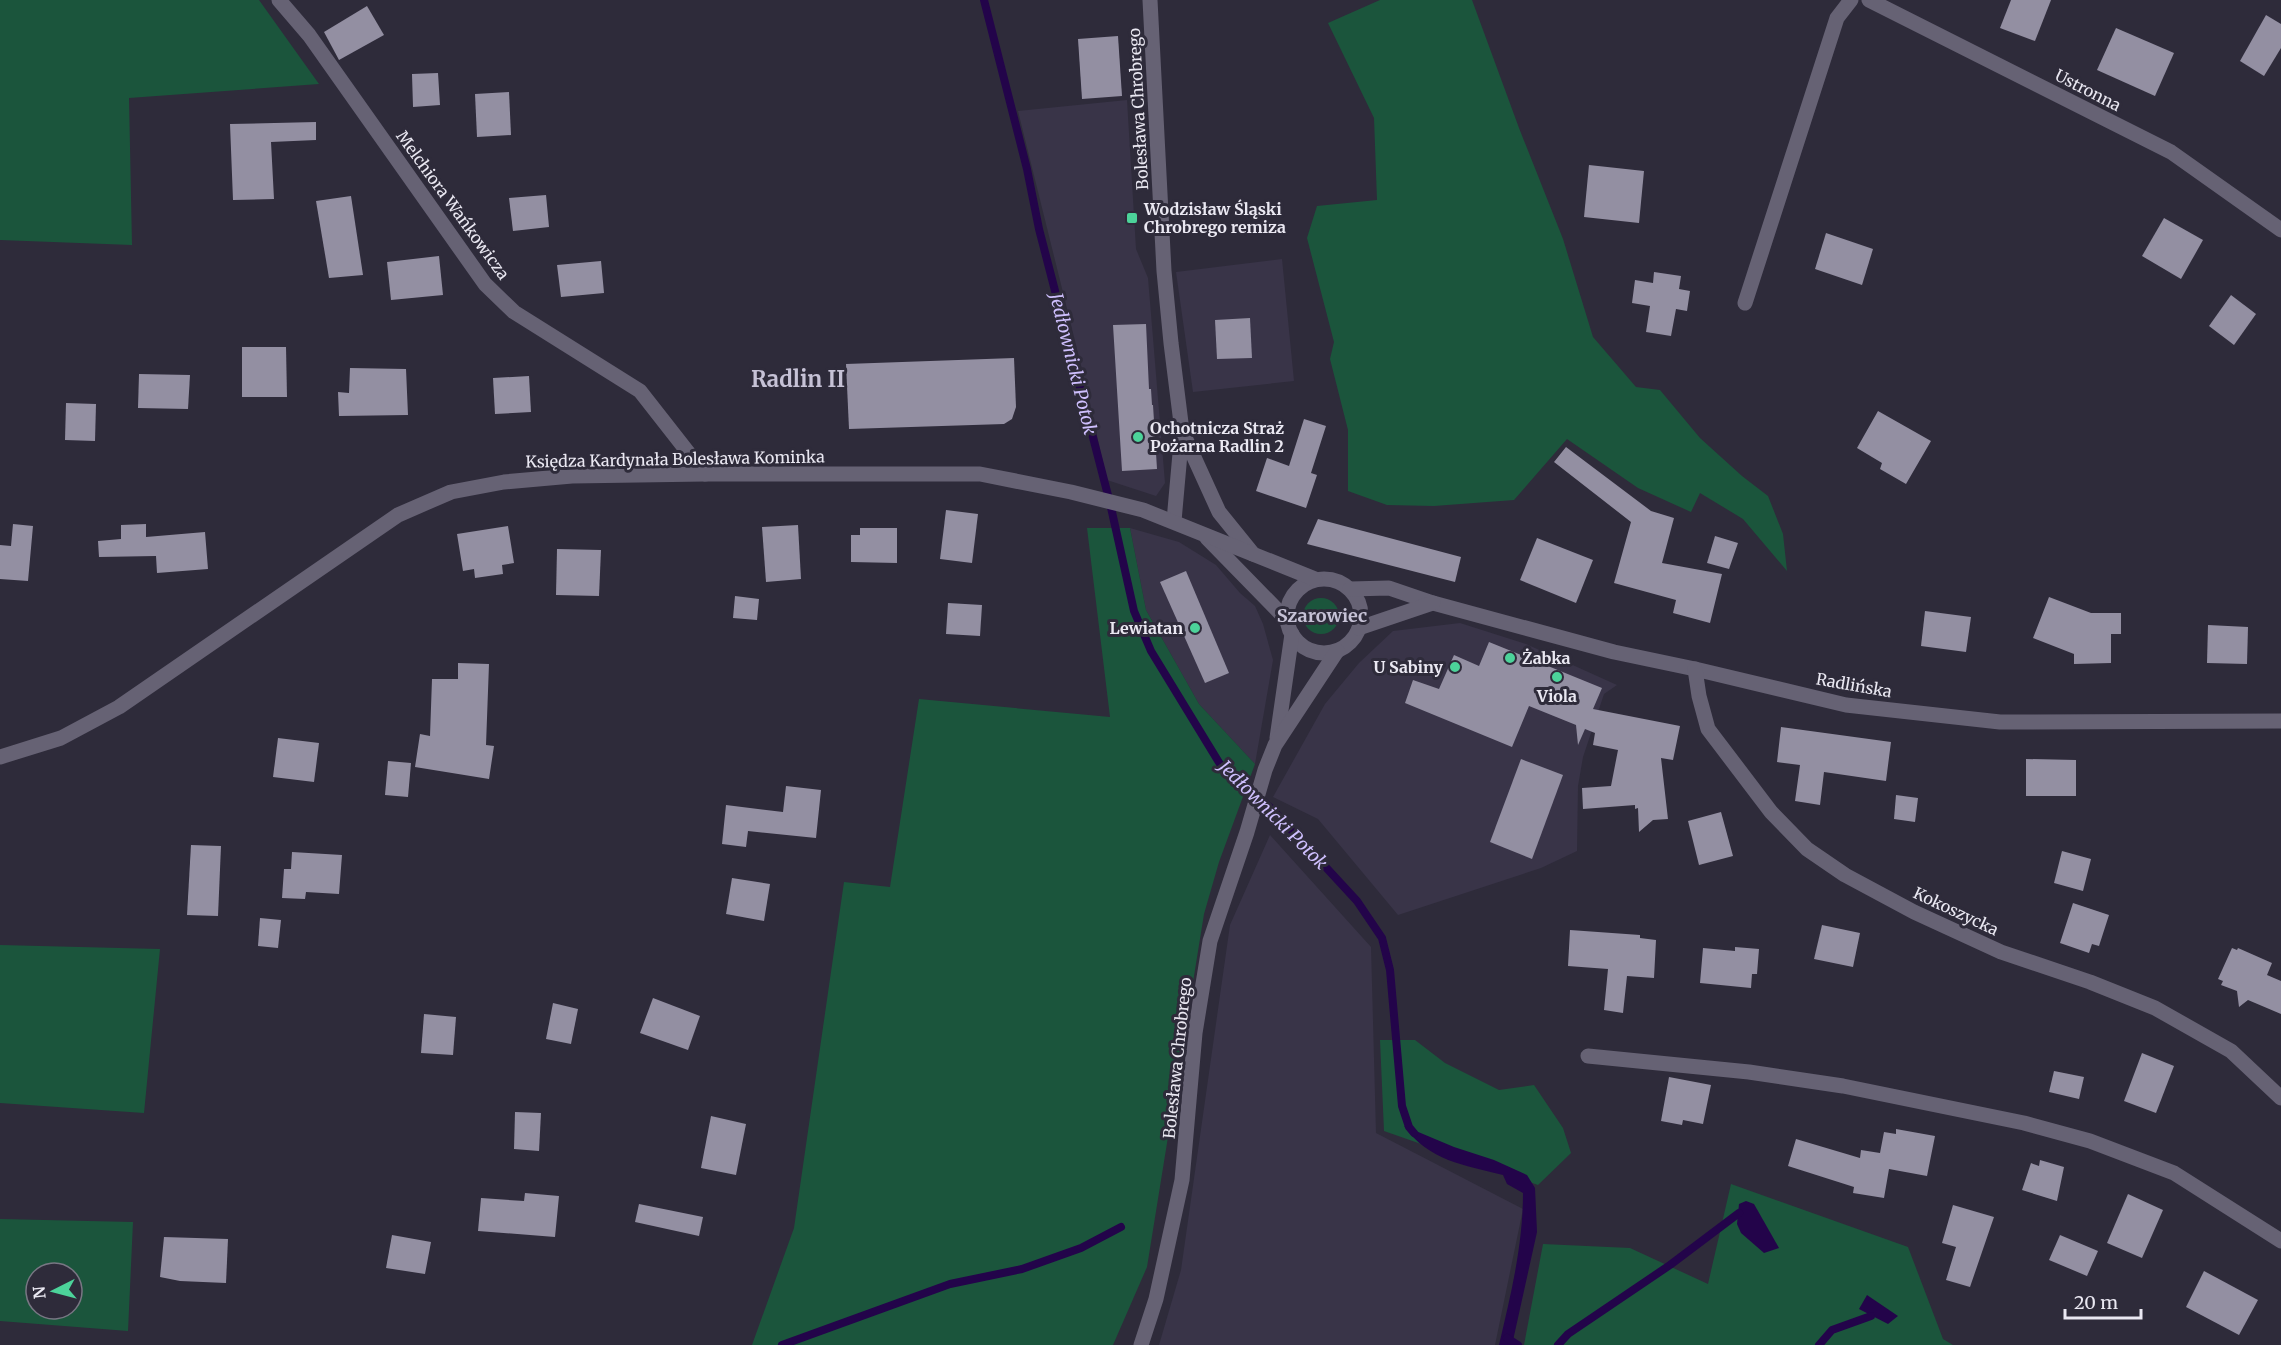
<svg xmlns="http://www.w3.org/2000/svg" width="2281" height="1345" viewBox="0 0 2281 1345" font-family="Merriweather,serif">
<style>
.built{fill:#393448}
.green{fill:#1b553c;fill-rule:evenodd}
.water{fill:#23044a}
.lines{fill:none;stroke-linecap:round;stroke-linejoin:round}
.stream{stroke:#23044a;stroke-width:8}
.building{fill:#938fa2}
.minor{stroke:#666274;stroke-width:15}
.tertiary{stroke:#666274;stroke-width:15}
.poi-dot{fill:#4cd39a;stroke:#2e2b3a;stroke-width:2}
.labels{text-anchor:middle;stroke-width:6;stroke-linejoin:round;paint-order:stroke}
.street-label{font-size:16px;fill:#eae8f2;stroke:#2e2b3a}
.poi-label{font-size:16px;font-weight:bold;fill:#eae8f2;stroke:#2e2b3a;text-anchor:start}
.water-label{font-size:18px;font-style:italic;fill:#cebffd;stroke:#2e2b3a}
.neighbourhood-label{font-size:18px;font-weight:bold;fill:#c6c2d6;stroke:#2e2b3a}
.district-label{font-size:22px;font-weight:bold;fill:#c6c2d6;stroke:#2e2b3a}
</style>
<rect width="100%" height="100%" fill="#2e2b3a"/>
<g class="built">
<polygon points="1127,100 1136,249 1148,278 1165,483 1156,496 1107,480 1082,369 1018,111"/>
<polygon points="1282,259 1294,381 1193,392 1176,272"/>
<polygon points="1130,528 1179,542 1216,565 1240,593 1255,606 1263,624 1273,660 1255,764 1199,704 1146,610"/>
<polygon points="1460,623 1526,644 1617,685 1604,694 1583,757 1578,786 1577,851 1541,868 1398,915 1318,819 1273,797 1325,704 1359,663 1393,631"/>
<polygon points="1270,835 1371,947 1376,1133 1523,1209 1495,1345 1159,1345 1181,1270 1230,925"/>
</g>
<g class="green">
<polygon points="0,0 259,0 319,84 129,98 132,245 0,240"/>
<polygon points="1380,0 1472,0 1519,128 1563,239 1593,337 1636,387 1660,390 1700,438 1742,476 1768,496 1783,534 1787,571 1743,519 1700,493 1691,512 1638,488 1567,439 1514,500 1434,506 1387,505 1348,491 1348,430 1330,359 1334,342 1307,238 1317,206 1377,200 1374,118 1328,23"/>
<polygon points="1087,528 1130,528 1146,610 1199,704 1255,764 1219,862 1204,914 1147,1267 1113,1345 752,1345 794,1228 844,882 890,887 919,699 1110,717"/>
<circle cx="1321" cy="616" r="18"/>
<polygon points="0,945 160,949 144,1113 0,1103"/>
<polygon points="1380,1040 1415,1040 1445,1063 1499,1090 1534,1085 1563,1128 1571,1153 1538,1185 1384,1131"/>
<polygon points="1731,1184 1908,1247 1943,1339 1953,1345 1524,1345 1543,1244 1630,1248 1708,1284"/>
<path d="M0,1219l133,3 -5,109 -128,-10zM36,1273h36v36h-36z"/>
</g>
<g class="water">
<path d="M1404,1126l50,21 40,13 33,15 8,13 2,44 -25,113h-13c12,-51 24,-100 24,-152l-16,-9 -4,-9c-39,-10 -74,-14 -99,-49z"/>
<polygon points="1746,1201 1754,1204 1779,1248 1764,1253 1741,1233 1737,1224 1739,1204"/>
<polygon points="1867,1295 1898,1316 1888,1324 1859,1309"/>
</g>
<g class="lines">
<g class="stream">
<polyline points="984,0 1027,169 1039,229 1110,503 1134,611 1151,651 1220,764 1273,810 1357,901 1382,938 1390,970 1402,1106 1409,1127 1414,1133"/>
<polyline points="1507,1338 1518,1345"/>
<polyline points="782,1345 950,1284 1022,1269 1081,1248 1121,1227"/>
<polyline points="1558,1345 1568,1334 1670,1265 1739,1213"/>
<polyline points="1819,1345 1832,1330 1871,1316"/>
</g>
</g>
<g class="building">
<polygon points="2011,0 2051,0 2035,41 2000,28"/>
<polygon points="367,6 384,35 339,60 324,32"/>
<polygon points="2266,15 2281,24 2281,48 2264,76 2240,61"/>
<polygon points="2116,28 2174,53 2155,96 2097,70"/>
<polygon points="1118,36 1122,96 1082,99 1078,39"/>
<polygon points="438,73 440,105 413,107 412,74"/>
<polygon points="509,92 511,135 477,137 475,94"/>
<polygon points="316,122 316,140 271,142 274,199 233,200 230,124"/>
<polygon points="1589,165 1644,171 1639,223 1584,217"/>
<polygon points="546,195 549,227 513,231 509,198"/>
<polygon points="351,196 363,275 329,278 316,201"/>
<polygon points="2164,218 2203,240 2181,279 2142,256"/>
<polygon points="1826,233 1873,249 1862,285 1815,269"/>
<polygon points="439,256 443,295 391,300 387,262"/>
<polygon points="601,261 604,293 561,297 557,265"/>
<polygon points="1654,272 1681,276 1679,289 1690,291 1687,311 1676,309 1671,336 1646,332 1650,306 1632,303 1635,280 1653,283"/>
<polygon points="2231,295 2256,314 2234,345 2209,326"/>
<polygon points="1250,318 1252,358 1217,359 1215,320"/>
<polygon points="1146,324 1149,389 1151,389 1152,405 1153,405 1157,469 1122,471 1113,325"/>
<polygon points="242,347 286,347 287,397 242,397"/>
<polygon points="1014,358 1016,407 1012,419 1004,424 849,429 846,364"/>
<polygon points="350,368 406,369 408,415 339,416 338,392 349,393"/>
<polygon points="139,374 190,375 188,409 138,408"/>
<polygon points="529,376 531,412 495,414 493,378"/>
<polygon points="66,403 96,404 95,441 65,440"/>
<polygon points="1878,411 1931,441 1906,484 1880,469 1882,463 1857,448"/>
<polygon points="1304,419 1326,426 1311,473 1317,475 1306,508 1256,491 1267,458 1289,466"/>
<polygon points="1566,447 1651,511 1674,518 1662,563 1722,574 1710,623 1673,613 1676,600 1614,583 1631,522 1554,462"/>
<polygon points="946,510 978,514 972,563 940,559"/>
<polygon points="1318,519 1461,557 1455,582 1307,544"/>
<polygon points="13,524 33,526 28,581 0,579 0,545 11,546"/>
<polygon points="146,524 146,537 205,532 208,569 157,573 156,556 99,557 98,541 121,539 121,525"/>
<polygon points="798,525 801,579 766,582 762,527"/>
<polygon points="508,526 514,563 502,565 503,574 475,578 474,569 463,571 457,534"/>
<polygon points="860,528 897,528 897,563 851,562 851,535 860,535"/>
<polygon points="1715,536 1738,543 1729,569 1707,563"/>
<polygon points="1537,538 1593,560 1576,603 1520,580"/>
<polygon points="557,549 601,550 599,596 556,595"/>
<polygon points="1186,571 1229,673 1205,683 1160,582"/>
<polygon points="735,596 759,599 757,620 733,618"/>
<polygon points="2049,597 2091,613 2121,613 2121,634 2111,634 2111,663 2074,664 2074,654 2033,638"/>
<polygon points="948,603 982,605 980,636 946,634"/>
<polygon points="1925,611 1971,617 1966,652 1921,646"/>
<polygon points="2208,625 2248,627 2247,664 2207,663"/>
<polygon points="1489,642 1602,688 1593,709 1680,726 1673,760 1661,758 1668,819 1653,820 1639,832 1638,808 1635,809 1635,805 1583,809 1582,788 1611,786 1618,750 1593,745 1595,733 1585,729 1578,745 1576,725 1529,706 1512,747 1405,703 1413,680 1439,689 1454,655 1479,666"/>
<polygon points="458,663 489,664 486,745 494,746 489,779 415,767 420,734 430,736 432,679 458,679"/>
<polygon points="1781,727 1891,742 1886,781 1824,772 1820,805 1795,801 1800,765 1777,762"/>
<polygon points="278,738 319,743 314,782 273,777"/>
<polygon points="1521,759 1563,775 1532,859 1490,842"/>
<polygon points="2026,759 2076,760 2076,796 2026,796"/>
<polygon points="388,761 411,763 408,797 385,795"/>
<polygon points="786,786 821,790 816,838 748,831 746,847 722,844 726,805 783,812"/>
<polygon points="1896,795 1918,798 1915,822 1894,819"/>
<polygon points="1721,812 1733,856 1699,865 1688,821"/>
<polygon points="191,845 221,846 218,916 187,915"/>
<polygon points="2062,851 2091,859 2083,891 2054,883"/>
<polygon points="292,852 342,855 339,894 306,892 305,899 282,898 284,869 291,869"/>
<polygon points="732,878 770,884 764,921 726,914"/>
<polygon points="2073,903 2109,915 2099,946 2092,944 2089,953 2060,943"/>
<polygon points="260,918 281,920 278,948 258,946"/>
<polygon points="1822,925 1860,933 1853,967 1814,959"/>
<polygon points="1570,930 1640,935 1640,938 1656,940 1654,978 1627,976 1623,1013 1604,1010 1608,969 1568,966"/>
<polygon points="1735,947 1759,949 1757,974 1752,974 1751,988 1700,983 1703,948 1735,951"/>
<polygon points="2232,948 2237,950 2238,948 2272,963 2267,975 2281,981 2281,1014 2248,1000 2239,1007 2237,991 2221,985 2223,981 2218,979"/>
<polygon points="653,998 700,1016 688,1050 640,1033"/>
<polygon points="553,1003 578,1009 571,1044 546,1039"/>
<polygon points="424,1014 456,1017 453,1055 421,1053"/>
<polygon points="2142,1053 2174,1066 2156,1113 2124,1101"/>
<polygon points="2054,1071 2084,1077 2079,1099 2049,1092"/>
<polygon points="1669,1077 1711,1085 1703,1124 1683,1120 1682,1125 1661,1121"/>
<polygon points="515,1112 541,1113 539,1151 514,1149"/>
<polygon points="711,1116 746,1124 736,1175 701,1168"/>
<polygon points="1896,1129 1935,1136 1927,1176 1889,1169 1884,1198 1853,1193 1854,1187 1788,1166 1796,1139 1860,1158 1861,1150 1880,1153 1884,1132 1896,1134"/>
<polygon points="2040,1160 2064,1167 2057,1201 2022,1190 2031,1163 2039,1166"/>
<polygon points="525,1193 559,1196 555,1237 478,1231 481,1198 524,1201"/>
<polygon points="2128,1194 2163,1210 2142,1258 2107,1243"/>
<polygon points="639,1204 703,1217 699,1236 635,1222"/>
<polygon points="1953,1205 1994,1217 1970,1287 1946,1280 1956,1247 1942,1243"/>
<polygon points="392,1235 431,1242 425,1274 386,1268"/>
<polygon points="2060,1235 2098,1251 2087,1276 2049,1260"/>
<polygon points="164,1237 228,1239 226,1283 180,1281 160,1277"/>
<polygon points="2204,1271 2258,1300 2239,1335 2186,1307"/>
</g>
<g class="lines">
<g class="minor">
<polyline points="279,0 309,35 485,284 514,312 640,391 705,474"/>
<polyline points="1869,0 2171,152 2281,230"/>
<polyline points="1745,303 1837,18 1851,0"/>
<polyline points="1588,1056 1749,1072 1843,1086 2024,1123 2090,1141 2174,1173 2281,1241"/>
</g>
<g class="tertiary">
<polyline points="1150,0 1164,271 1171,343 1182,431 1174,521"/>
<polyline points="1183,433 1219,512 1253,554"/>
<polyline points="1207,538 1287,620"/>
<circle cx="1324" cy="616" r="37"/>
<polyline points="1350,589 1389,588 1433,603 1614,652 1695,669 1846,705 2000,722 2281,721"/>
<polyline points="1359,628 1433,603"/>
<polyline points="1695,669 1699,696 1708,729 1771,812 1807,849 1845,875 1914,912 2001,952 2090,982 2155,1008 2231,1051 2281,1098"/>
<polyline points="1277,738 1292,634"/>
<polyline points="0,757 61,738 119,707 398,515 451,492 504,482 572,476 705,474 980,474 1071,492 1143,510 1315,579"/>
<polyline points="1141,1345 1156,1299 1182,1180 1195,1033 1210,941 1247,832 1265,770 1275,745 1337,651"/>
</g>
</g>
<g class="poi-dot">
<rect x="1126" y="212" width="12" height="12" rx="3"/>
<circle cx="1138" cy="437" r="6"/>
<circle cx="1195" cy="628" r="6"/>
<circle cx="1510" cy="658" r="6"/>
<circle cx="1455" cy="667" r="6"/>
<circle cx="1557" cy="677" r="6"/>
</g>
<g class="labels">
<g class="street-label">
<text transform="translate(2088 90) rotate(27)" y="6">Ustronna</text>
<text transform="translate(1138 109) rotate(-93)" y="6">Bolesława Chrobrego</text>
<text transform="translate(453 205) rotate(54)" y="6">Melchiora Wańkowicza</text>
<text transform="translate(675 459) rotate(-1)" y="6">Księdza Kardynała Bolesława Kominka</text>
<text transform="translate(1854 685) rotate(10)" y="6">Radlińska</text>
<text transform="translate(1956 911) rotate(25)" y="6">Kokoszycka</text>
<text transform="translate(1177 1058) rotate(-84)" y="6">Bolesława Chrobrego</text>
</g>
<g class="poi-label">
<text x="1144" y="215">Wodzisław Śląski<tspan x="1144" dy="18">Chrobrego remiza</tspan></text>
<text x="1150" y="434">Ochotnicza Straż<tspan x="1150" dy="18">Pożarna Radlin 2</tspan></text>
<text x="1183" y="634" text-anchor="end">Lewiatan</text>
<text x="1522" y="664">Żabka</text>
<text x="1443" y="673" text-anchor="end">U Sabiny</text>
<text x="1557" y="702" text-anchor="middle">Viola</text>
</g>
<g class="water-label">
<text transform="translate(1073 364) rotate(76)" y="6">Jedłownicki Potok</text>
<text transform="translate(1273 815) rotate(45)" y="6">Jedłownicki Potok</text>
</g>
<g class="neighbourhood-label">
<text x="1322" y="622">Szarowiec</text>
</g>
<g class="district-label">
<text x="798" y="387">Radlin II</text>
</g>
</g>
<g transform="translate(54 1291) rotate(264)"><circle r="28" fill="#2e2b3a" stroke="#797784" stroke-width="1.5"/>
<path d="M0-4.5L10 22L0 15L-10 22Z" fill="#4cd39a"/>
<text y="-9" font-size="16" font-weight="bold" text-anchor="middle" fill="#eae8f2">N</text>
</g>
<path d="M2065 1309v9h76v-9" fill="none" stroke="#eae8f2" stroke-width="3"/>
<text x="2074" y="1309" font-size="18" fill="#eae8f2" stroke="#2e2b3a" stroke-width="4.5" paint-order="stroke">20 m</text>
</svg>
